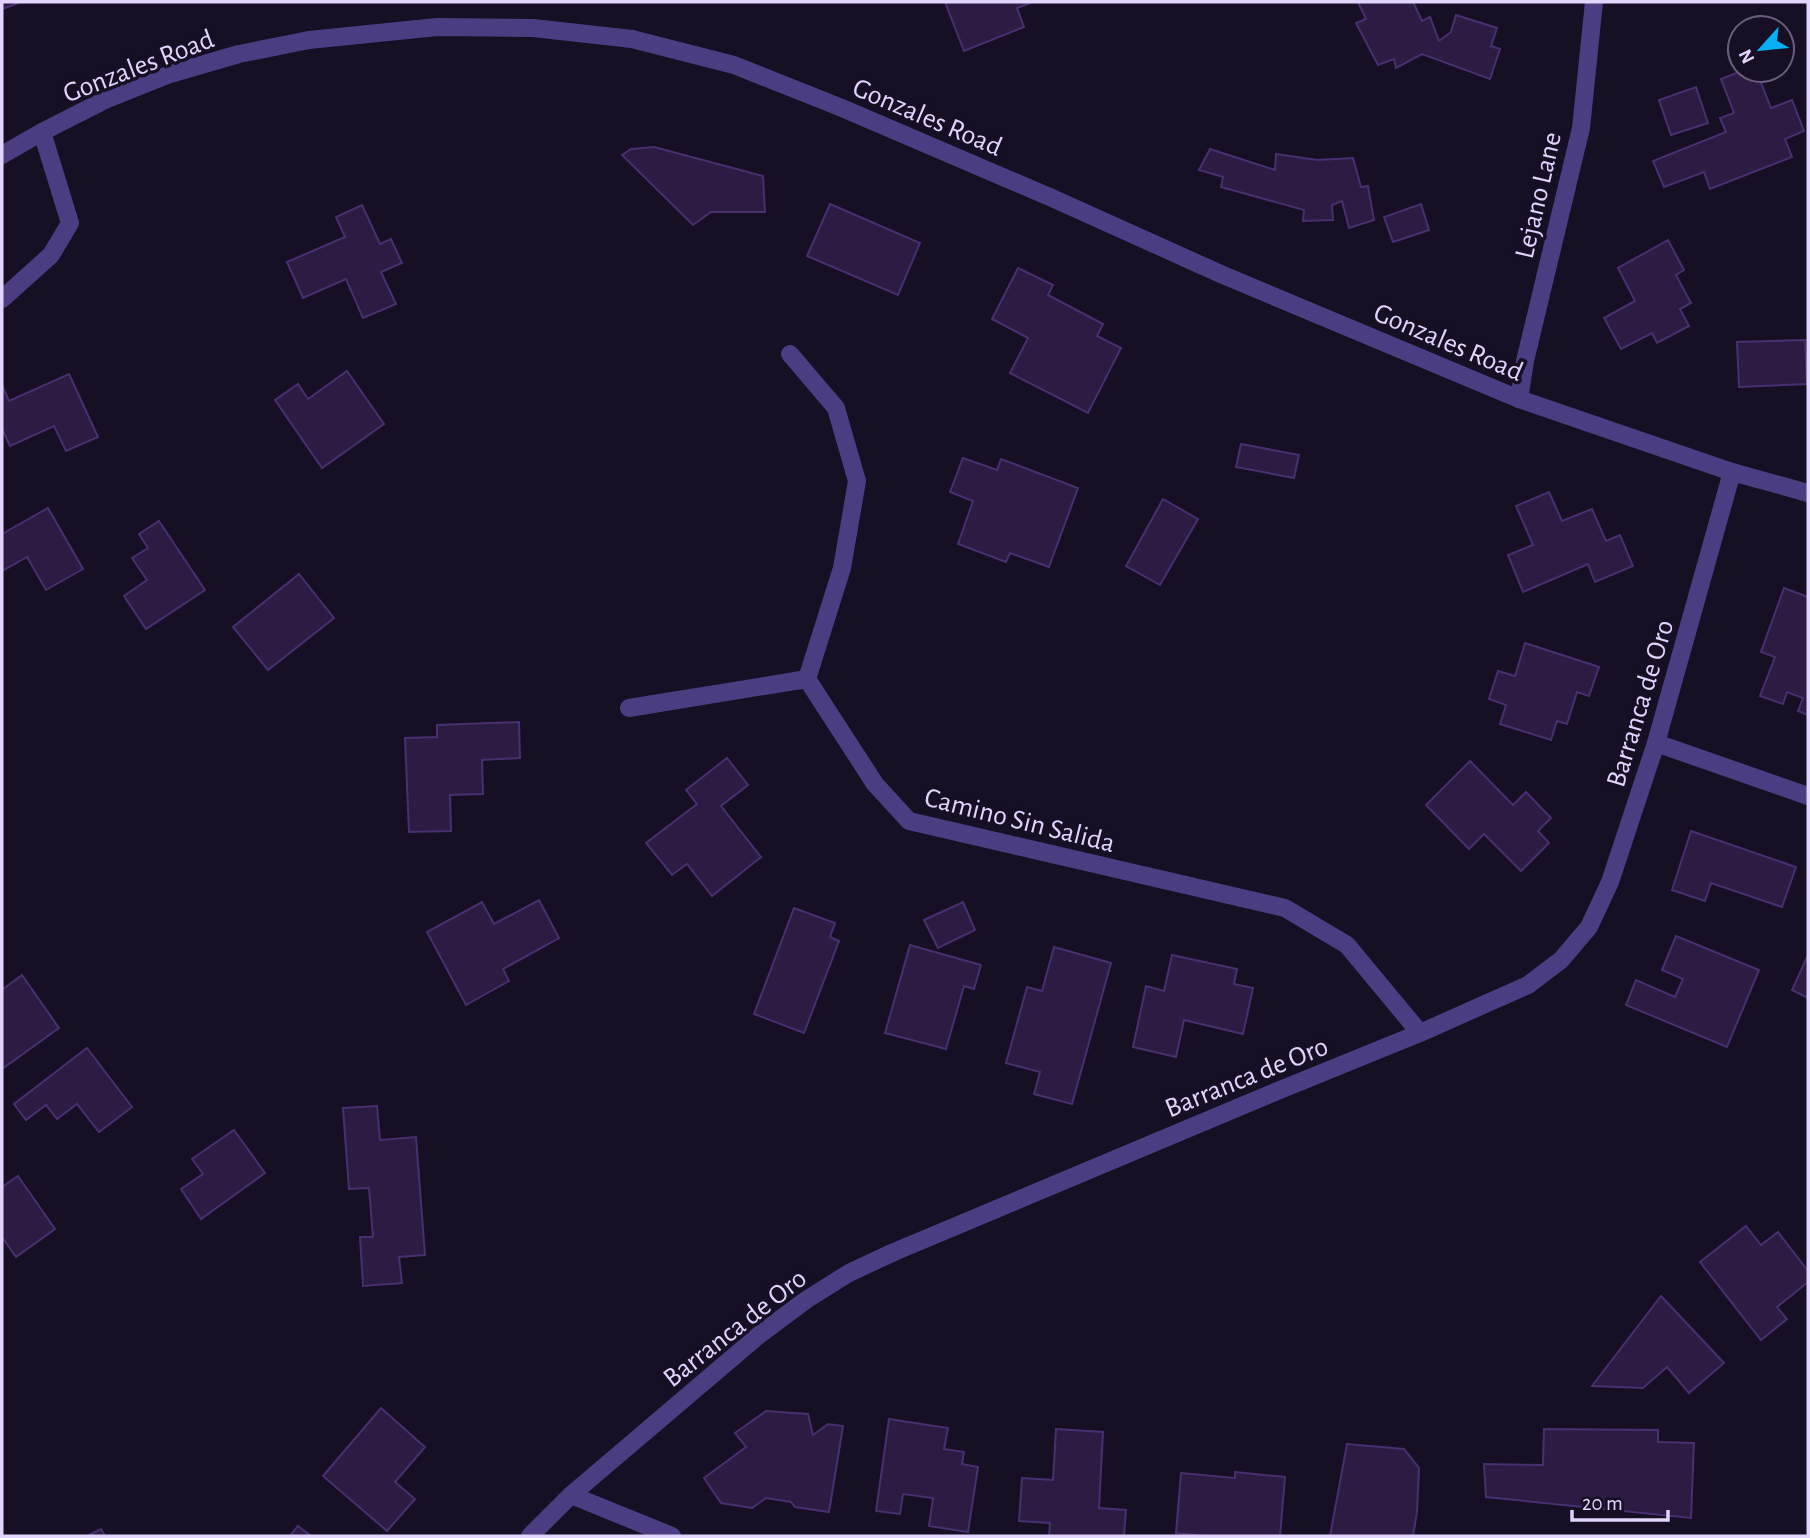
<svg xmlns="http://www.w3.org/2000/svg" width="1810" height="1538" viewBox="0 0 1810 1538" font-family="'Alegreya Sans',sans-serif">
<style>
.building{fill:#2c1c44;stroke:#482f6f;stroke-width:2}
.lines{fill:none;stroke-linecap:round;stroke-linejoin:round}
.minor{stroke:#4c3c81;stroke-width:18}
.labels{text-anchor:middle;stroke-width:7;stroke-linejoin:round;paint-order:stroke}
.street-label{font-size:28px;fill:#e1d4fd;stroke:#170f24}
</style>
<rect width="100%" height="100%" fill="#170f24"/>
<g class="building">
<polygon points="2,2 21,2 2,9"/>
<polygon points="945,2 1033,2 1017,8 1024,27 964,51"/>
<polygon points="1358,2 1413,2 1422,21 1430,17 1439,41 1451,32 1456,15 1497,28 1491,46 1500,49 1490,79 1422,54 1396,68 1394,59 1378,65 1356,23 1366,19"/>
<polygon points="1744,70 1756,70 1771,108 1792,100 1804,131 1785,139 1792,157 1710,189 1704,172 1664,187 1653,161 1726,132 1720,118 1734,113 1721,79"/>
<polygon points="1696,87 1708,123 1671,135 1659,100"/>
<polygon points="654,147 763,176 765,212 711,212 693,225 622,155 631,149"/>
<polygon points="1210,149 1275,170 1276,154 1317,160 1353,158 1361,187 1368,186 1374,220 1349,228 1342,201 1332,205 1333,220 1303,221 1304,210 1221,187 1223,177 1199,170"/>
<polygon points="830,204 920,243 898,295 807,256"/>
<polygon points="1421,204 1429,230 1393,242 1384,217"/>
<polygon points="362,205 380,244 391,239 402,263 381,272 396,304 363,318 346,279 303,298 287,262 345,237 336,217"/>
<polygon points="1668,240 1684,270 1676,275 1691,303 1680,309 1689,326 1657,343 1652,333 1621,349 1604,318 1635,301 1618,268"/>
<polygon points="1018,268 1053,285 1048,295 1103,324 1097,336 1121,348 1088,413 1010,373 1028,338 992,319"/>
<polygon points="1805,340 1807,384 1739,387 1737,342"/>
<polygon points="347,371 384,424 322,468 275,400 298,384 308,399"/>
<polygon points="69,374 98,437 66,451 54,426 10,446 2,429 2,385 9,401"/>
<polygon points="1241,444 1299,455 1294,478 1236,467"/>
<polygon points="963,458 997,470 1001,459 1078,488 1049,567 1010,553 1006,562 958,544 973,501 950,492"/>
<polygon points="1549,492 1562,521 1592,509 1606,541 1620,535 1633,566 1595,582 1588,564 1523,592 1508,555 1533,545 1516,506"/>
<polygon points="1163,499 1198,519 1160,585 1126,566"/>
<polygon points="48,508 83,569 46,590 27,557 2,571 2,534"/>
<polygon points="159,521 205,590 146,629 124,596 147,580 132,558 148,548 139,534"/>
<polygon points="299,574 334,618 268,670 233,627"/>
<polygon points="1784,588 1808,597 1808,715 1798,711 1803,698 1787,692 1783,704 1760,696 1775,657 1761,652"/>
<polygon points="1525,643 1599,667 1589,696 1577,692 1567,724 1557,721 1551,740 1500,724 1506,705 1489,699 1498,671 1515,676"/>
<polygon points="519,722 520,758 482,760 483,794 450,795 451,831 409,832 405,738 437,737 437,725"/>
<polygon points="727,758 748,785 721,806 761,857 712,896 687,864 672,875 646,843 697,804 686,790"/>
<polygon points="1470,761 1513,805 1526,792 1551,818 1538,831 1549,843 1521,871 1484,834 1469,849 1426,805"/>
<polygon points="1691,831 1796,867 1782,907 1711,883 1705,901 1672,890"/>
<polygon points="539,900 559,938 503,969 509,981 466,1005 427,932 482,902 494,924"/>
<polygon points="963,902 975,930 938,948 924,920"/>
<polygon points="794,908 835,923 830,937 839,941 804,1033 754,1014"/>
<polygon points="1676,936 1759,970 1727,1047 1626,1005 1636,980 1675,997 1683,979 1662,970"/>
<polygon points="910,945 981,965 974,989 964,986 946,1049 885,1033"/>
<polygon points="1054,947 1111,963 1072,1104 1034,1094 1040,1072 1006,1063 1027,987 1042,991"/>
<polygon points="1172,955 1237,969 1234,984 1253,988 1243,1034 1184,1020 1176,1057 1133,1047 1146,986 1164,991"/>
<polygon points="1808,955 1808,998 1792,990"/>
<polygon points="22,975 59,1028 2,1069 2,990"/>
<polygon points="87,1048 132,1107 99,1132 77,1104 57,1119 46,1105 26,1120 14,1104"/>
<polygon points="377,1106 380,1140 416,1137 425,1255 399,1257 402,1283 363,1286 360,1237 373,1237 369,1188 349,1189 343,1108"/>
<polygon points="234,1130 265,1173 201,1219 181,1189 203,1174 192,1159"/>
<polygon points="18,1176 55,1229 16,1257 2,1237 2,1187"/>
<polygon points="1746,1226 1761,1245 1778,1232 1808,1271 1808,1282 1777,1307 1787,1319 1761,1340 1700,1262"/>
<polygon points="1661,1296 1724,1363 1689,1393 1667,1367 1643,1388 1592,1386"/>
<polygon points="381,1408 425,1447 395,1482 415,1499 387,1531 323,1476"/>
<polygon points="766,1411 808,1414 813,1435 828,1424 843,1426 829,1512 795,1507 791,1502 766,1498 752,1508 721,1503 704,1478 746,1447 735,1433"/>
<polygon points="889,1419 948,1428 944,1449 964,1452 962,1464 978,1467 968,1532 929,1526 933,1498 903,1494 900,1514 876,1511"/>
<polygon points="1056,1429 1103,1432 1099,1508 1126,1510 1124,1536 1049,1536 1050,1523 1019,1521 1022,1478 1053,1480"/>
<polygon points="1544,1429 1658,1430 1658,1442 1694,1443 1691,1518 1486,1497 1484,1464 1543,1465"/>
<polygon points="1347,1444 1404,1449 1419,1468 1417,1512 1413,1536 1330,1536"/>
<polygon points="1235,1472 1285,1477 1280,1536 1208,1536 1176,1533 1181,1473 1235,1478"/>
<polygon points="298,1526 311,1536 290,1536"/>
<polygon points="101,1529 105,1536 87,1536"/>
</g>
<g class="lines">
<g class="minor">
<polyline points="2,155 42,132 105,100 170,74 239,54 309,40 437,27 533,28 632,39 734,65 842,108 1052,198 1223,275 1519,399 1732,472 1808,493"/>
<polyline points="2,299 51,255 70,223 42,132"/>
<polyline points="790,354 836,408 857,481 842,568 807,679 875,784 909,821 1285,908 1347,945 1420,1033"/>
<polyline points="1519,399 1525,361 1581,128 1594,2"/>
<polyline points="629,708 807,679"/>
<polyline points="1656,743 1808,796"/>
<polyline points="571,1495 672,1536"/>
<polyline points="530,1536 571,1495 759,1335 806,1300 849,1273 894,1252 1275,1092 1420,1033 1528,985 1561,960 1589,927 1610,882 1656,743 1732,472"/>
</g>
</g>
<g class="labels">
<g class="street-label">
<text transform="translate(138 65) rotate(-21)" y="10">Gonzales Road</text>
<text transform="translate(928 116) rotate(23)" y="10">Gonzales Road</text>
<text transform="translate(1537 195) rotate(-77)" y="10">Lejano Lane</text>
<text transform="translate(1449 341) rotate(23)" y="10">Gonzales Road</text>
<text transform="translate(1639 703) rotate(-73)" y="10">Barranca de Oro</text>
<text transform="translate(1020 819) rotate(14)" y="10">Camino Sin Salida</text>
<text transform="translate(1246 1076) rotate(-22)" y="10">Barranca de Oro</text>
<text transform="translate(734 1327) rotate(-38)" y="10">Barranca de Oro</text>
</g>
</g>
<rect width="1810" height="1538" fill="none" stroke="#e1d4fd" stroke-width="7"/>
<g transform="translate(1761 49) rotate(243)"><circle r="33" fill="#170f24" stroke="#685e7b" stroke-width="2"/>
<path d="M0-5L12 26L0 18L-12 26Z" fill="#09aff4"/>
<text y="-10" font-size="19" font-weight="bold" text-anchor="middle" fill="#e1d4fd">N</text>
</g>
<path d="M1572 1510v10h96v-10" fill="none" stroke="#e1d4fd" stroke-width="3.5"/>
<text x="1582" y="1510" font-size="21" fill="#e1d4fd" stroke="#170f24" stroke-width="5" paint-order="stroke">20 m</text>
</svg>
